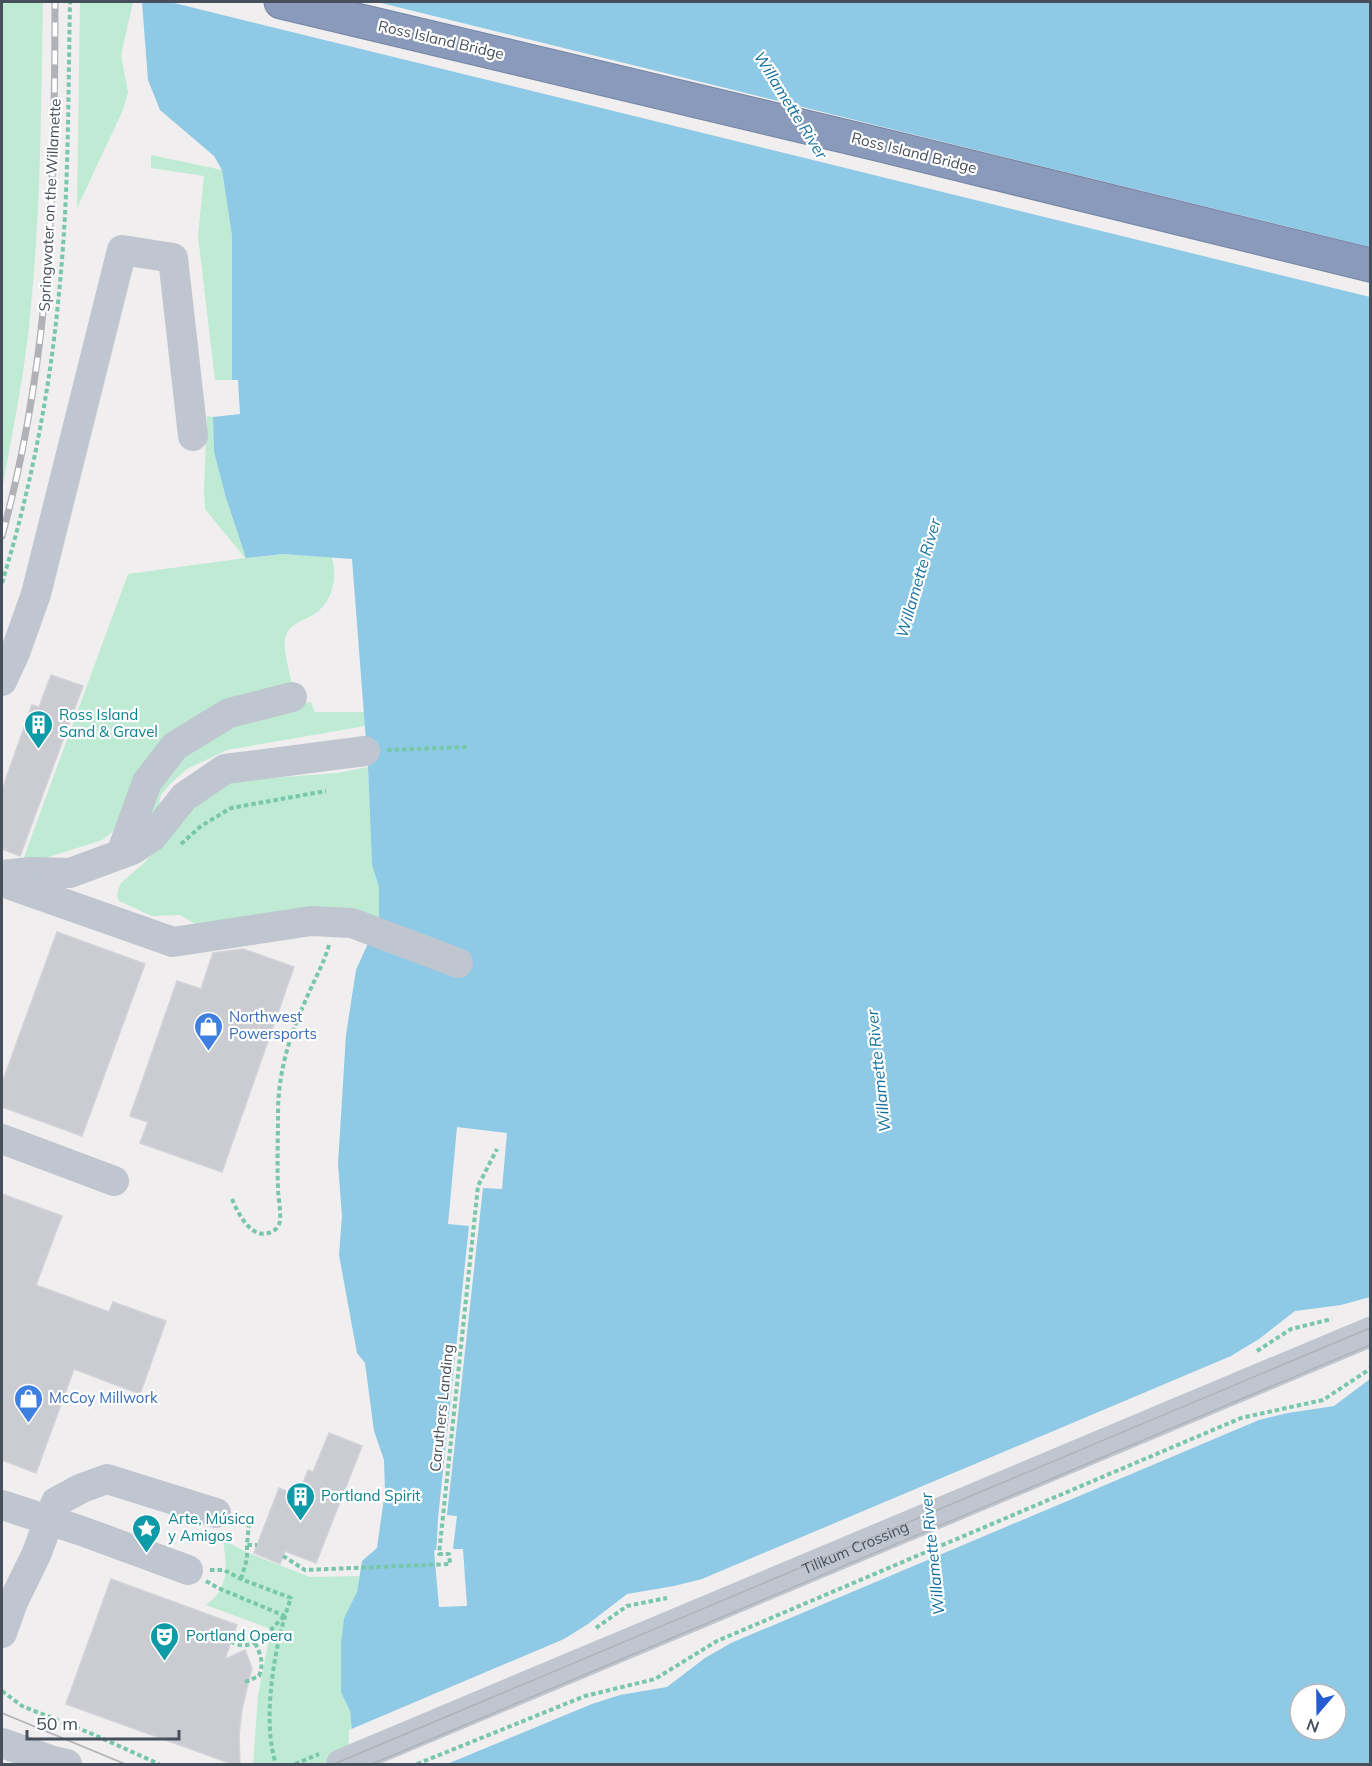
<svg xmlns="http://www.w3.org/2000/svg" width="1372" height="1766" viewBox="0 0 1372 1766" font-family="Mulish,sans-serif">
<style>
.green{fill:#bfebd5}
.water{fill:#8ec9e6;fill-rule:evenodd}
.pier{fill:#f0eeee}
.building{fill:#cbccd2;stroke:#d2d3d9;stroke-width:1.5}
.lines{fill:none;stroke-linecap:round;stroke-linejoin:round}
.highway-casing{stroke:#7485a5;stroke-width:35}
.path{stroke:#79c7aa;stroke-width:4;stroke-dasharray:4.5 3;stroke-linecap:butt}
.minor{stroke:#bfc6cf;stroke-width:30}
.highway{stroke:#899aba;stroke-width:33}
.tram{stroke:#b0b2b8;stroke-width:1.5}
.rail-casing{stroke:#b0b2b8;stroke-width:7}
.rail{stroke:#fff;stroke-width:4.5;stroke-dasharray:14;stroke-linecap:butt}
.labels{text-anchor:middle;stroke-width:4.5;stroke-linejoin:round;paint-order:stroke}
.street-label{font-size:15px;fill:#474f5a;stroke:#fff}
.culture-label{font-size:15px;fill:#0d838f;stroke:#fff;text-anchor:start}
.shop-label{font-size:15px;fill:#366cbe;stroke:#fff;text-anchor:start}
.water-label{font-size:16px;font-style:italic;fill:#16719f;stroke:#fff}
</style>
<rect width="100%" height="100%" fill="#f0eeee"/>
<g class="green">
<path d="M2,2h41c-2,101 -2,203 -12,304 -5,61 -18,123 -29,184z"/>
<polygon points="80,2 133,2 121,55 128,92 123,110 77,208"/>
<polygon points="151,155 222,170 232,236 232,380 215,380 198,236 204,176 151,168"/>
<path d="M207,416l6,1 1,35 12,46 20,60 37,-4 49,3c5,20 2,42 -16,56 -11,8 -28,10 -31,26 -2,11 5,35 7,47l-62,17 -116,128 -12,9 -66,21 -12,-4 104,-283 117,-16 -40,-49 -1,-18z"/>
<polygon points="311,702 315,712 364,712 365,726 227,750 187,769 170,784 161,795 157,814 148,815 149,799 182,751 237,716"/>
<polygon points="368,767 372,865 379,887 379,919 350,908 201,927 180,915 152,916 119,901 117,896 118,890 121,883 145,862 166,839 174,823 230,781 337,773"/>
<path d="M223,1540l23,12 64,25 49,-1 -2,17 -13,25 -3,73 9,20 2,20 -1,33h-98l5,-69 13,-66 -65,-24c24,-18 21,-39 17,-65z"/>
</g>
<path class="water" d="M142,2h1228v1762h-1019l1,-33 -2,-20 -9,-19v-48l3,-26 13,-26 5,-31 15,-13 8,-57 -1,-31 -10,-29 -9,-68 -8,-10 -18,-98 3,-39 -4,-52 8,-129 10,-65 23,-51v-32l-7,-22 -4,-98 -16,-208 -69,-5 -37,4 -20,-60 -12,-46 -1,-35 27,-3 -2,-34h-6v-144l-10,-66 -8,-14 -54,-46 -12,-30zM1300,1694h36v36h-36z"/>
<g class="pier">
<polygon points="170,2 377,2 1370,247 1370,297"/>
<polygon points="457,1127 507,1133 502,1189 483,1188 447,1515 457,1516 453,1549 463,1549 467,1606 439,1607 434,1551 436,1550 437,1541 438,1518 469,1226 448,1224"/>
<polygon points="1370,1297 1370,1379 1334,1406 1288,1413 1259,1420 731,1643 705,1658 667,1687 620,1695 592,1704 447,1764 348,1764 349,1730 564,1639 588,1624 627,1594 674,1586 702,1579 1231,1356 1259,1339 1295,1311 1341,1305"/>
</g>
<g class="building">
<polygon points="51,675 83,686 20,856 2,849 2,790 32,705 39,707"/>
<polygon points="57,932 145,964 82,1136 2,1107 2,1083"/>
<polygon points="243,949 294,967 222,1172 140,1143 148,1122 130,1116 177,981 201,989 213,953"/>
<polygon points="2,1194 62,1216 36,1285 109,1312 113,1302 166,1321 140,1394 74,1369 36,1473 2,1460"/>
<polygon points="329,1433 362,1446 316,1563 285,1551 280,1564 254,1553 279,1488 298,1496 308,1470 313,1472"/>
<polygon points="111,1579 237,1625 225,1659 245,1650 252,1668 242,1709 239,1736 240,1764 232,1764 66,1704"/>
</g>
<g class="lines">
<defs>
<polyline id="highway" points="281,2 877,144 1370,265"/>
</defs>
<use href="#highway" class="highway-casing"/>
<g class="path">
<path d="M2,583c29,-95 48,-192 57,-290 10,-97 9,-194 11,-291"/>
<polyline points="387,750 467,747"/>
<polyline points="181,844 201,826 231,808 326,791"/>
<path d="M232,1199c6,14 20,44 41,32 4,-2 7,-7 7,-11 1,-10 -2,-22 -2,-32 -1,-25 0,-49 0,-74 0,-39 10,-74 26,-110 8,-20 19,-38 25,-59"/>
<polyline points="1257,1351 1291,1329 1332,1319"/>
<polyline points="249,1523 247,1545 257,1545"/>
<polyline points="283,1556 305,1570 450,1564 449,1554 439,1554 478,1186 497,1149"/>
<path d="M210,1570h14l17,9 50,19c-16,43 -30,122 -15,166"/>
<polyline points="241,1579 247,1559 247,1545"/>
<polyline points="206,1581 218,1588 285,1616"/>
<polyline points="596,1628 627,1606 667,1598"/>
<path d="M231,1641c20,15 40,-12 53,-25"/>
<path d="M245,1682l14,-6c5,-13 2,-21 -4,-33"/>
<polyline points="2,1691 22,1706 90,1733 159,1764"/>
<polyline points="295,1764 319,1754"/>
<polyline points="417,1764 585,1696 655,1679 717,1641 1241,1418 1323,1400 1370,1369"/>
</g>
<g class="minor">
<polyline points="2,681 15,653 36,594 122,250 173,258 193,436"/>
<polyline points="121,854 147,782 175,746 229,713 292,697"/>
<polyline points="2,875 31,872 70,873 132,850 152,837 184,797 225,769 365,751"/>
<polyline points="2,880 11,885 173,942 311,921 352,923 458,963"/>
<polyline points="2,1139 114,1181"/>
<polyline points="2,1505 79,1530 188,1570"/>
<polyline points="2,1633 13,1602 36,1555 56,1502 82,1488 107,1479 216,1513"/>
<polyline points="2,1743 50,1760 67,1764"/>
<path id="s1" d="M341,1764l1029,-432"/>
</g>
<use href="#highway" class="highway"/>
<g class="tram">
<polyline points="2,1713 125,1764"/>
<polyline points="96,1764 115,1764"/>
<polyline points="334,1764 1370,1328"/>
<polyline points="372,1764 1370,1345"/>
</g>
<defs>
<path id="rail" d="M2,536c49,-178 53,-352 53,-534"/>
</defs>
<use href="#rail" class="rail-casing"/>
<use href="#rail" class="rail"/>
</g>
<defs>
<symbol id="building-pin" viewBox="-11 -11 22 30"><path d="M0 17L-7.5 6A9.5 9.5 0 1 1 7.5 6Z" fill="#0f9aa8" stroke="#fff"/><path d="M-4-6H4V6H1V3H-1V6H-4ZM-2.5-4.3h1.7v1.8h-1.7ZM.8-4.3h1.7v1.8H.8ZM-2.5-1h1.7V.8h-1.7ZM.8-1h1.7V.8H.8Z" fill="#fff"/></symbol>
<symbol id="shop-pin" viewBox="-11 -11 22 30"><path d="M0 17L-7.5 6A9.5 9.5 0 1 1 7.5 6Z" fill="#3f7fe0" stroke="#fff"/><path d="M-5-2.5h2.3a2.7 3.5 0 0 1 5.4 0H5L5.5 6h-11ZM-1.5-2.5h3a1.5 2.3 0 0 0-3 0Z" fill="#fff"/></symbol>
<symbol id="sight-pin" viewBox="-11 -11 22 30"><path d="M0 17L-7.5 6A9.5 9.5 0 1 1 7.5 6Z" fill="#0f9aa8" stroke="#fff"/><path d="M0-6L1.8-2.2L6-1.7L2.9 1.2L3.7 5.4L0 3.3L-3.7 5.4L-2.9 1.2L-6-1.7L-1.8-2.2Z" fill="#fff"/></symbol>
<symbol id="theatre-pin" viewBox="-11 -11 22 30"><path d="M0 17L-7.5 6A9.5 9.5 0 1 1 7.5 6Z" fill="#0f9aa8" stroke="#fff"/><path d="M-5-5.5Q0-4 5-5.5V0Q5 5 0 6Q-5 5-5 0ZM-3.3-2.5H-1v1.5H-3.3ZM1-2.5H3.3v1.5H1ZM-2.8 1Q0 5.5 2.8 1Z" fill="#fff"/></symbol>
</defs>
<g fill-rule="evenodd">
<use href="#building-pin" x="22" y="708" width="33" height="45"/>
<use href="#shop-pin" x="192" y="1010" width="33" height="45"/>
<use href="#shop-pin" x="12" y="1382" width="33" height="45"/>
<use href="#building-pin" x="284" y="1480" width="33" height="45"/>
<use href="#sight-pin" x="130" y="1512" width="33" height="45"/>
<use href="#theatre-pin" x="148" y="1620" width="33" height="45"/>
</g>
<g class="labels">
<g class="street-label">
<text transform="translate(441 40) rotate(13)" y="5">Ross Island Bridge</text>
<text transform="translate(914 153) rotate(14)" y="5">Ross Island Bridge</text>
<text transform="translate(50 205) rotate(-87)" y="5">Springwater on the Willamette</text>
<text transform="translate(442 1408) rotate(-84)" y="5">Caruthers Landing</text>
<text dy="5" stroke="none"><textPath href="#s1" startOffset="558">Tilikum Crossing</textPath></text>
</g>
<g class="culture-label">
<text x="59" y="720">Ross Island<tspan x="59" dy="17">Sand &amp; Gravel</tspan></text>
<text x="321" y="1501">Portland Spirit</text>
<text x="168" y="1524">Arte, Música<tspan x="168" dy="17">y Amigos</tspan></text>
<text x="186" y="1641">Portland Opera</text>
</g>
<g class="shop-label">
<text x="229" y="1022">Northwest<tspan x="229" dy="17">Powersports</tspan></text>
<text x="49" y="1403">McCoy Millwork</text>
</g>
<g class="water-label">
<text transform="translate(791 105) rotate(58)" y="6">Willamette River</text>
<text transform="translate(918 578) rotate(-74)" y="6">Willamette River</text>
<text transform="translate(878 1071) rotate(-96)" y="6">Willamette River</text>
<text transform="translate(932 1554) rotate(-96)" y="6">Willamette River</text>
</g>
</g>
<rect width="1372" height="1766" fill="none" stroke="#474f5a" stroke-width="6"/>
<g transform="translate(1318 1712) rotate(200)"><circle r="28" fill="#ffffff" stroke="#b5b9bd" stroke-width="1.5"/>
<path d="M0-4.5L10 22L0 15L-10 22Z" fill="#255cd3"/>
<text y="-9" font-size="16" font-weight="bold" text-anchor="middle" fill="#474f5a">N</text>
</g>
<path d="M27 1730v9h152v-9" fill="none" stroke="#474f5a" stroke-width="3"/>
<text x="36" y="1730" font-size="18" fill="#474f5a" stroke="#ffffff" stroke-width="4.5" paint-order="stroke">50 m</text>
</svg>
